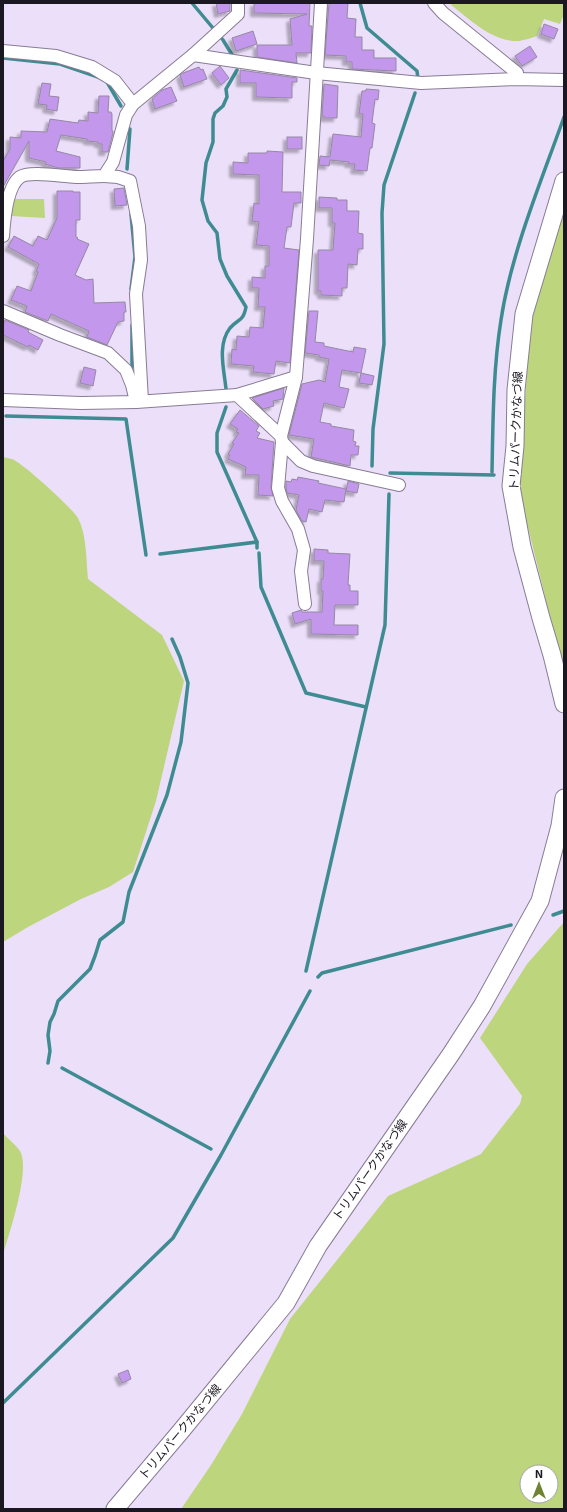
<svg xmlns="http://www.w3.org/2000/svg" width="567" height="1512" viewBox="0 0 567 1512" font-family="'Exo 2','Noto Sans JP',sans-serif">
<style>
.green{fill:#bdd67d;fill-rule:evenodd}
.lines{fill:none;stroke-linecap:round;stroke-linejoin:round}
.stream{stroke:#3e8c91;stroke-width:3.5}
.building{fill:#c297ec;stroke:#9589a2;filter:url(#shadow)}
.street-casing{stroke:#887c94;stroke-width:14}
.secondary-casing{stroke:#887c94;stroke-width:19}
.street{stroke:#fff;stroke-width:12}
.secondary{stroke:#fff;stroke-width:17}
.labels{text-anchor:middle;stroke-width:3.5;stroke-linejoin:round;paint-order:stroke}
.street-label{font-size:12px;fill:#1c1821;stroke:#fff}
</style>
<defs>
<filter id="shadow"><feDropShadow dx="-3.5" dy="3.5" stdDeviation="1" flood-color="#0004"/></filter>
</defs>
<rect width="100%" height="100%" fill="#ecdffa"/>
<g class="green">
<path d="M452,3h112v11l-4,10 -16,-5 -7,17c-6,2 -12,4 -18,5 -27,1 -48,-21 -68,-36z"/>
<polygon points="15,199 44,199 45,218 11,216"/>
<polygon points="564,214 564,673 519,491 531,313 539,277"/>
<path d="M3,457c3,1 6,1 9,2 12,5 59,48 66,59 9,17 8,42 10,61l74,56 22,46 -28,120 -23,71 -24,15 -28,12 -53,28 -25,15z"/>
<path d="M564,922v587h-383l30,-44 31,-51 48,-95 98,-123 93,-42 39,-50 2,-8 -42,-58 47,-74zM527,1472h24v24h-24z"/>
<path d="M3,1133c5,6 13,12 17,18 11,19 -11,83 -17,104z"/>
</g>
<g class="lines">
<g class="stream">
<polyline points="192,3 223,40 234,58"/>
<polyline points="360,3 367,28 417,71 418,79"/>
<polyline points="3,58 60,64 98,77 107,82 121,106"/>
<polyline points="127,169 130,129"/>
<polyline points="131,214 135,257 131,289"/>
<polyline points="132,325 132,367"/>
<path d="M226,389c-2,-20 -9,-44 4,-61 9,-10 13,-6 16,-21l-19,-31 -7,-17 -3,-26 -9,-12 -6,-21 4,-37 7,-21v-23l2,-6 8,-7 4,-9 -1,-8 11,-19"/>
<polyline points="226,407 217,433 217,452 257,542"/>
<polyline points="6,416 126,419 146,555"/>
<polyline points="372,466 373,429 384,344 382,213 384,185 415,93"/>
<path d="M492,472c1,-51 1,-102 9,-152 10,-67 40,-138 63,-203"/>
<polyline points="390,473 494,475"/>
<polyline points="259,553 261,587 306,693 366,707"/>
<polyline points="160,554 257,542 257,548"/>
<polyline points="553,915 564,911"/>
<polyline points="306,971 385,625 389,494"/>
<polyline points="318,977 322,973 511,925"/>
<polyline points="48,1063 50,1051 48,1035 50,1022 54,1014 58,1001 90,969 95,956 100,940 123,922 129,892 167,795 181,742 188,683 180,657 172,639"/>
<polyline points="62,1068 211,1149"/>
<polyline points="3,1403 173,1238 221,1155 310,991"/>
</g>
</g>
<g class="building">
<polygon points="216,3 230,3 230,11 218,14"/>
<polygon points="254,3 310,3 309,26 312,26 311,53 296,53 297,63 257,57 257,45 292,45 290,19 307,14 254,13"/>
<polygon points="329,3 348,3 347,18 356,19 355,37 362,37 362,50 374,50 374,58 396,58 396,71 352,69 352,62 346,62 346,56 325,55"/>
<polygon points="544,24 558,29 554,39 541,34"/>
<polygon points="253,31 257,44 236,51 232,38"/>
<polygon points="530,46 537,57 522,66 515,56"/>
<polygon points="220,66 229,78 221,85 212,73"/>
<polygon points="199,67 201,70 203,69 207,79 184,87 180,75 183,73"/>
<polygon points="240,70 297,78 297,82 292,82 292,98 256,97 256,83 240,83"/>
<polygon points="42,83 51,84 49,96 59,97 57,111 46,109 47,105 38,104"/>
<polygon points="324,84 338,86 337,118 324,118 324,116 322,116"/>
<polygon points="171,87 177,101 155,109 152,99 162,90"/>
<polygon points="366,89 379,90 378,100 375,99 372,123 375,124 372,148 370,148 367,171 354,170 355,164 348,164 349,162 330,160 329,166 319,165 320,156 330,157 333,134 361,137 363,114 359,114 362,91 366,91"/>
<polygon points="99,96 109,96 108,112 111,112 112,114 112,131 113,131 113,133 108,152 102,152 102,144 98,144 98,142 87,141 87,139 61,135 56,151 80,157 80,168 58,168 45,164 46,162 29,158 29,141 3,187 3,161 10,149 10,137 21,138 21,131 47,132 50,119 78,123 79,120 88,121 88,112 98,113"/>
<rect x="287" y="137" width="15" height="12"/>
<polygon points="267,151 283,152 282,192 301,192 301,203 294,203 291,227 287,227 284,248 299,250 290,363 276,361 274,374 253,372 254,366 231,364 232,349 236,350 237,336 249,337 250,327 263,328 265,307 258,307 259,288 252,288 252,277 265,278 265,266 269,266 269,246 256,245 259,222 252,221 254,203 259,204 259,175 233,174 233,162 248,163 248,153 267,153"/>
<polygon points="124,188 127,205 115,206 114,189"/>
<polygon points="57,191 73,191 73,192 80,192 80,220 76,220 76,237 78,238 77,239 89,244 75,275 86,280 93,279 94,303 125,302 126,312 124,312 124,321 118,322 107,345 87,337 89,331 51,314 48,321 25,312 27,306 11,300 17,286 31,291 38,272 36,271 39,264 8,247 14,236 33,246 38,236 47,240 57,218"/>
<polygon points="319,197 337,198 337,200 347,200 347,211 359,211 358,233 363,234 363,249 358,249 357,265 348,264 347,288 342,288 342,296 321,295 321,291 318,291 318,250 333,250 335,223 332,223 332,208 319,208"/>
<polygon points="309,311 318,311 315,342 324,343 324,346 353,352 354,347 366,349 361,373 374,376 372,385 359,383 361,373 342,370 339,387 349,389 344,408 324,403 320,422 331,424 331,426 354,430 353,441 356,442 355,446 359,446 358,455 351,455 350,466 311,457 314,439 289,435 302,384 319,380 325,382 329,359 319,357 319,355 305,353"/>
<polygon points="5,320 29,330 28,332 43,340 38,350 29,345 28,347 3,335 3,325"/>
<polygon points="84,367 96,370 93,386 80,383"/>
<polygon points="284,388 283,399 273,401 274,406 263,409 252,398"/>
<polygon points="240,410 259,426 256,431 260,433 257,438 274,442 271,487 273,496 258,495 259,475 245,475 246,467 228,459 230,455 228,454 234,444 232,443 239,433 236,432 238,429 230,424"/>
<polygon points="298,477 319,481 318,483 346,489 344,502 325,500 322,512 309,509 306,522 302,521 296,510 299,495 287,493 286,487 286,481 291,482 292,479 297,480"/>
<polygon points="348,481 359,484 357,493 346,491"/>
<polygon points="314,549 328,550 328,553 350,554 348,585 350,585 350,591 358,591 358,605 335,605 334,625 358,625 358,635 311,634 311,619 295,624 292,613 301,610 302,612 322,612 323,591 321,591 321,579 323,579 324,561 314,561"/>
<polygon points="128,1370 131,1379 122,1383 118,1374"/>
</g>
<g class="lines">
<defs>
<g id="street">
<polyline points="434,3 443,13 517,73 515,79"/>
<polyline points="3,51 56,56 92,67 115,81 133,104"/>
<polyline points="193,55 316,73 421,83 515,79 564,80"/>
<polyline points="104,176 118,177 130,181 139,226 141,260 136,294 142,401"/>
<path d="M3,236c1,-15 4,-50 17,-59 10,-7 45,0 59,0 8,0 16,-1 25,-1l9,-14 13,-47 7,-11 60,-49 45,-41v-11"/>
<polyline points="3,311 60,335 108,353 126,370 132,385 136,402"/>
<polyline points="237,395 281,436 282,442 278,488 282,501 298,529 304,550 301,571 305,604"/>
<polyline points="3,400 81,403 136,402 237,395 296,377 307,239 321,3"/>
<polyline points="281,436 296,377"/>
<polyline points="282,442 301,461 313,466 399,485"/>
</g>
<g id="secondary">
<polyline points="564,181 524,314 516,390 515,446 511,486 522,547 541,618 552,655 564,704"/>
<polyline points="115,1509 181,1431 286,1303 318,1246 451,1054 482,1006 540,901 560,826 564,798"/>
</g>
</defs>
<use href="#street" class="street-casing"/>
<use href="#secondary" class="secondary-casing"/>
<use href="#street" class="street"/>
<use href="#secondary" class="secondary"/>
</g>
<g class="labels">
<g class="street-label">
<text transform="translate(516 431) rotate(-88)" y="4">トリムパークかなづ線</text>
<text transform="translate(370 1170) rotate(-55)" y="4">トリムパークかなづ線</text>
<text transform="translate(180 1432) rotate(-50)" y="4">トリムパークかなづ線</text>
</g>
</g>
<rect width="567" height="1512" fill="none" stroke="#1c1821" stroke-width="8"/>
<g transform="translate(539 1484)"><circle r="19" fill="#ffffff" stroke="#a4a3a6"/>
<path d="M0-3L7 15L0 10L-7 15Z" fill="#6f8333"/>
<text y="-6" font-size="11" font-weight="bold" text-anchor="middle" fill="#1c1821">N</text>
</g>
</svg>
